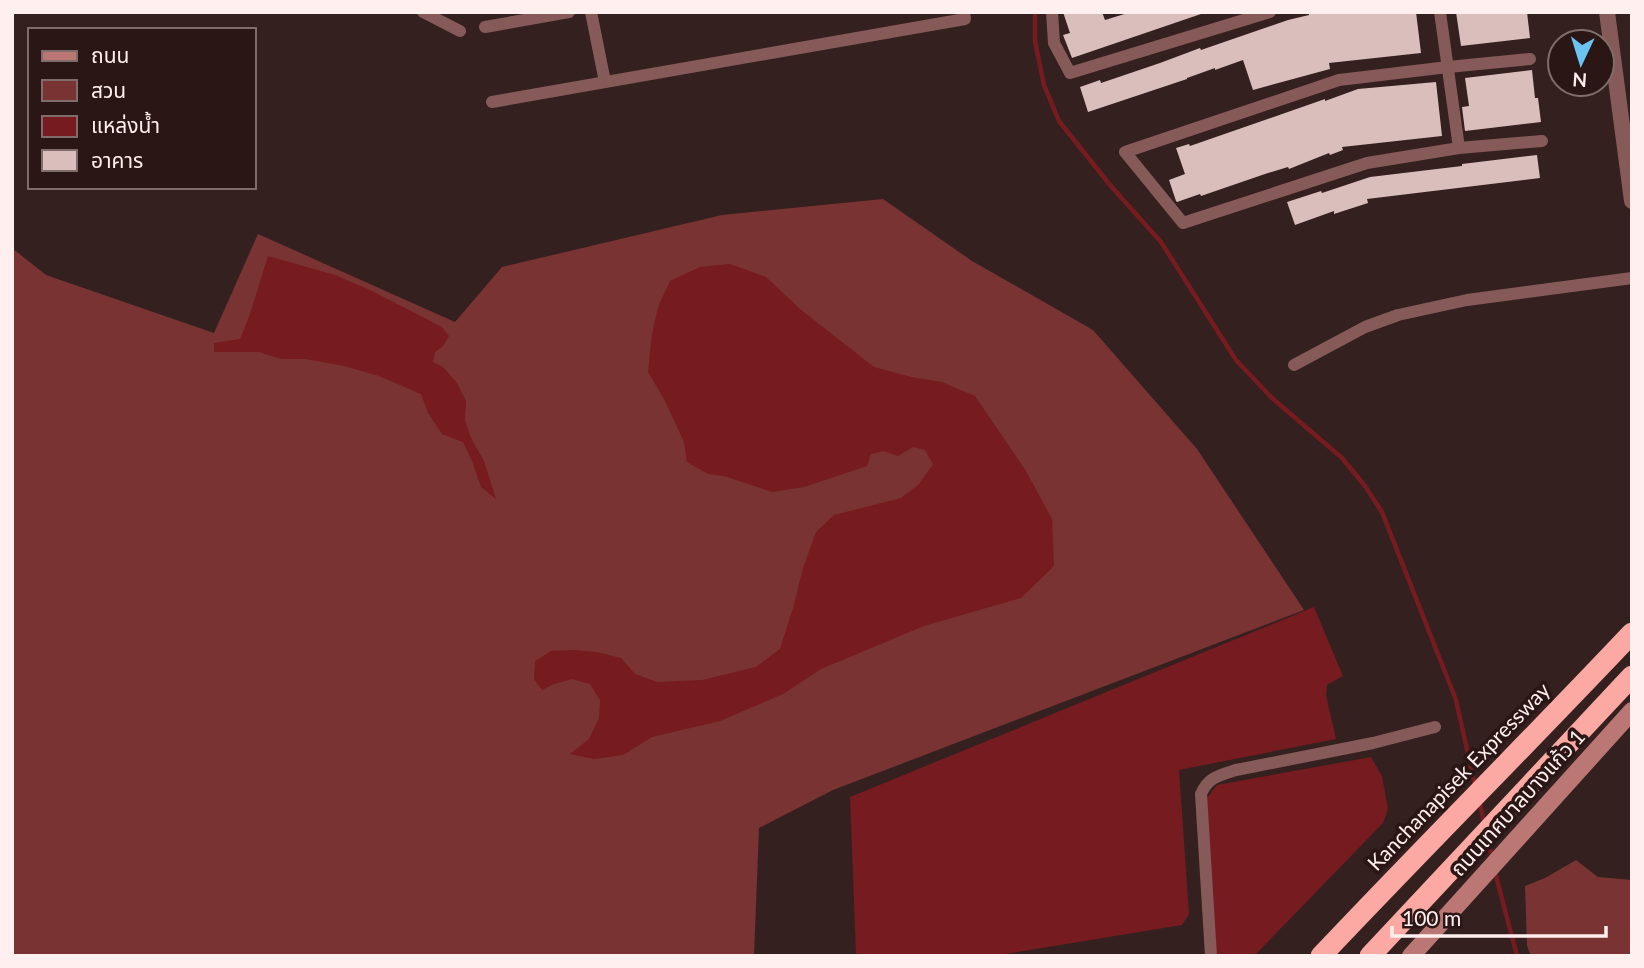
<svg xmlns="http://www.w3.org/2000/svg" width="1644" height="968" viewBox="0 0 1644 968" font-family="Lato,'Noto Sans Thai',sans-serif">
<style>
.green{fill:#793332}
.water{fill:#761b1f}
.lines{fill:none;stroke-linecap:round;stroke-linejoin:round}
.stream{stroke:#761b1f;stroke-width:4.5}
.building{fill:#d9bebb}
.minor{stroke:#855a58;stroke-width:12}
.tertiary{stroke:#855a58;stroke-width:16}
.secondary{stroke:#ba7773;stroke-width:18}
.motorway{stroke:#fca8a3;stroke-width:21}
.labels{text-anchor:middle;stroke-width:7;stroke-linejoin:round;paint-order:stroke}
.street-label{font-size:21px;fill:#fff0ef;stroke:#2a1615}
</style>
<rect width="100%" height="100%" fill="#34201f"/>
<g class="green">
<polygon points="883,199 972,261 1093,330 1197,449 1304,610 833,790 759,828 754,956 12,956 12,248 46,275 214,333 258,234 455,322 502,267 722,215"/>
<polygon points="1576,860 1598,877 1632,880 1632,956 1531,956 1527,946 1525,886 1545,878"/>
</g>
<g class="water">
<polygon points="268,256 335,275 370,290 442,327 449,336 443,346 435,352 433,362 443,367 457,383 466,401 465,420 471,438 484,461 496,499 481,487 472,461 463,442 442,434 428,413 421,394 379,376 344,366 306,359 281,359 259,352 214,352 214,343 240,339 249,317"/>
<polygon points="730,264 766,277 800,309 874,367 911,377 942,382 975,396 1026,471 1052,519 1054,566 1021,598 924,626 821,669 783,694 720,721 652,737 623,755 594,759 570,754 589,739 599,718 600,700 590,684 572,679 554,684 542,690 534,679 535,661 551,651 573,650 597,652 621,658 635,674 657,682 702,680 756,667 780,649 793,608 803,568 816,532 834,515 901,498 919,484 933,464 925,450 913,447 898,456 884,451 871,454 867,466 804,487 772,492 724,476 708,474 687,462 684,442 664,399 648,372 652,334 658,307 670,281 700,267"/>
<polygon points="1314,607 1343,676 1327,685 1326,695 1336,739 1179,770 1189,914 1182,925 993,956 856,956 850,797"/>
<polygon points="1371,757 1382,776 1388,809 1383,823 1254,956 1216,956 1206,799 1217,785"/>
</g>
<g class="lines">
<g class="stream">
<polyline points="1035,12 1035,41 1044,85 1059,121 1110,185 1161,242 1236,360 1272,398 1342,458 1365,486 1382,512 1456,700 1475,785"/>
<polyline points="1479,800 1484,822"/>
<polyline points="1488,841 1493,860"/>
<polyline points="1495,872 1517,956"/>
</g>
</g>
<g class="building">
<polygon points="1063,12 1102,12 1105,20 1131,12 1200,12 1201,14 1072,58 1063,35 1070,33"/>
<polygon points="1309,12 1416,12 1421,53 1329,63 1330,69 1253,90 1243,60 1215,70 1215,68 1187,78 1187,79 1088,112 1080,87 1100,80 1101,83 1160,63 1200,48 1201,50 1288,20 1309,15"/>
<polygon points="1456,12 1527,12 1530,38 1461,46"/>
<polygon points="1532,70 1535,98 1538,98 1541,122 1465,131 1462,107 1469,106 1465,78"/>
<polygon points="1436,82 1442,136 1342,147 1343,150 1330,155 1329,153 1289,169 1288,167 1265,174 1201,196 1200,194 1177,202 1176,201 1169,180 1185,174 1176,148 1189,144 1190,146 1325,99 1325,101 1358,89"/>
<polygon points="1537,155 1540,178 1367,199 1368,203 1334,214 1334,211 1295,225 1287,202 1321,191 1322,193 1370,177 1462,166 1462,164"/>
</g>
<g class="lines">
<g class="minor">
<polyline points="423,12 460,31"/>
<polyline points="591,12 605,82"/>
<polyline points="1052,12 1054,43 1070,73 1270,12"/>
<polyline points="1440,12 1459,148"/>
<polyline points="485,27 569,12"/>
<polyline points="1530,59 1448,67 1339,80 1125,152 1183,223 1367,163 1459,148 1542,141"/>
<polyline points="492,102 965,19 964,12"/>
<polyline points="1294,365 1365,327 1398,315 1467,300 1632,278"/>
<path d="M1211,956l-10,-162c7,-17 19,-19 35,-24l137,-27 62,-16"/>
</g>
<polyline class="tertiary" points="1607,12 1632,201"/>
<polyline class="secondary" points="1411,956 1632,711"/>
<g class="motorway">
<path d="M1321,956c103,-109 208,-214 311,-323"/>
<polyline points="1370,956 1632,676"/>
</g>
</g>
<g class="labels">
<g class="street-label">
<text transform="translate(1459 777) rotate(-46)" y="7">Kanchanapisek Expressway</text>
<text transform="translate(1518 803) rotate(-48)" y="7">ถนนเทศบาลบางแก้ว 1</text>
</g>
</g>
<rect width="1644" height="968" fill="none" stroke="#fff0ef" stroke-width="28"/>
<rect x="28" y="28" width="228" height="161" fill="#2a1615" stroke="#7f6d6c" stroke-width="2"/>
<rect x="42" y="51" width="35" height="10" fill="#ba7773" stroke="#7f6d6c" stroke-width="2"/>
<text x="91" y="63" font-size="21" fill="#fff0ef">ถนน</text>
<rect x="42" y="80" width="35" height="21" fill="#793332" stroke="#7f6d6c" stroke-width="2"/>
<text x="91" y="98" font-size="21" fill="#fff0ef">สวน</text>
<rect x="42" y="116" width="35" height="21" fill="#761b1f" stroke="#7f6d6c" stroke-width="2"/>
<text x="91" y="133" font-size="21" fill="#fff0ef">แหล่งน้ำ</text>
<rect x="42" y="150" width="35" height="21" fill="#d9bebb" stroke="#7f6d6c" stroke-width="2"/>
<text x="91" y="168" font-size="21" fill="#fff0ef">อาคาร</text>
<g transform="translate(1581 63) rotate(184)"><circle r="33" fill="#2a1615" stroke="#7f6d6c" stroke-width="2"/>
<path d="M0-5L12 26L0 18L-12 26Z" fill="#6ac3f1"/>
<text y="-10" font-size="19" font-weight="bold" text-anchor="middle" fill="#fff0ef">N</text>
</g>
<path d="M1392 926v10h214v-10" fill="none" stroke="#fff0ef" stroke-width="3.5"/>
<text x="1402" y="926" font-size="21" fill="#fff0ef" stroke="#2a1615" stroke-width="5" paint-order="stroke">100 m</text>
</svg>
